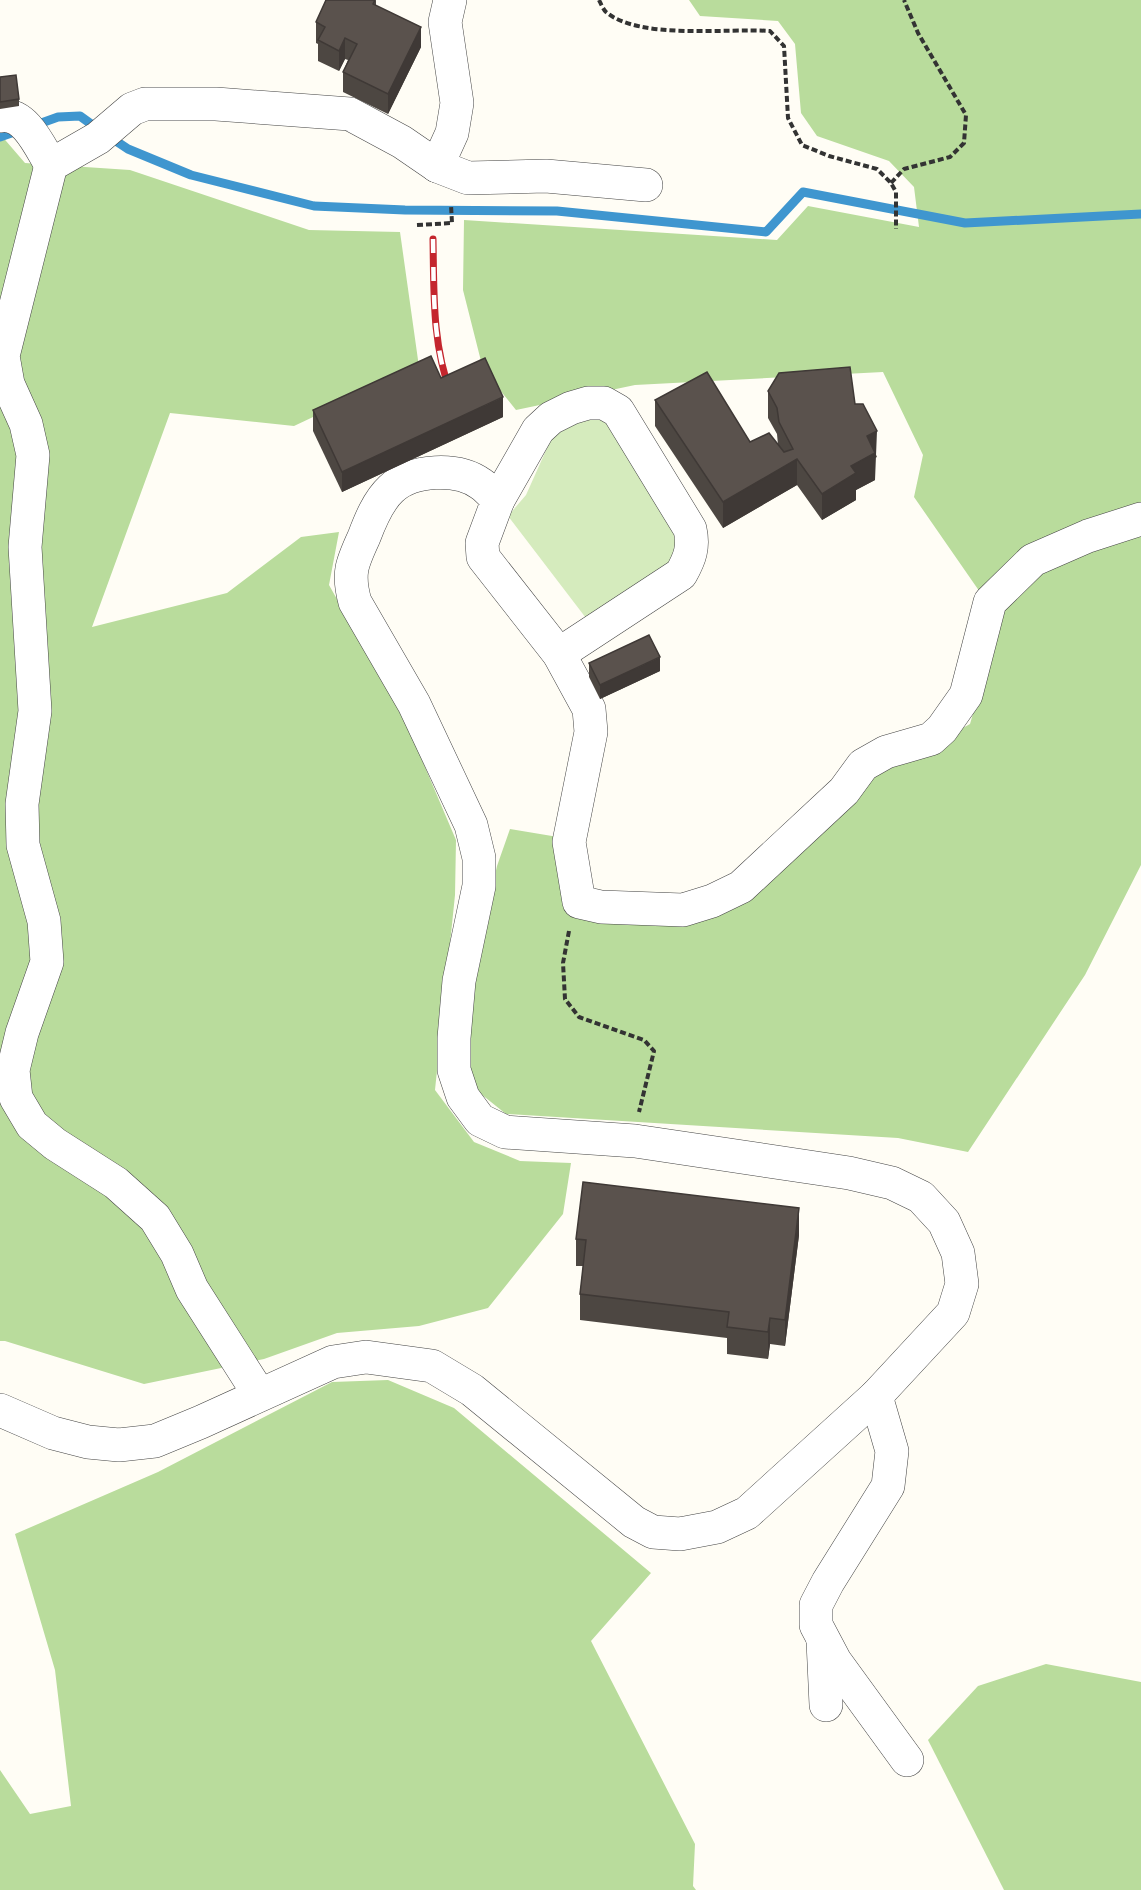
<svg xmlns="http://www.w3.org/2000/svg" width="1141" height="1890" viewBox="0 0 1141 1890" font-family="'Crimson Pro',serif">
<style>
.green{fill:#d5ebbd}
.forest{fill:#b9dc9c}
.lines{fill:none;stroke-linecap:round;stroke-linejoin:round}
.stream{stroke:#3f96cf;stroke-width:9}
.minor-casing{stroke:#444;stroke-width:34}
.path{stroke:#333;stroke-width:4;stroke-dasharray:6 3;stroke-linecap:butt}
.minor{stroke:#fff;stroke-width:33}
.rail-casing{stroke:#c4262e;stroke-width:7}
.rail{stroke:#fff;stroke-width:4.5;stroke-dasharray:14;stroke-linecap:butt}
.wall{fill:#4d4742}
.shaded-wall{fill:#3f3936}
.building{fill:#5a524d;stroke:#3f3936;stroke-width:1.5}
</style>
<rect width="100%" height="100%" fill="#fffdf5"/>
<polygon class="green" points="602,413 627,437 629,461 677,533 682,554 589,622 508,516 526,495 552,437 563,425"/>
<g class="forest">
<polygon points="689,0 1141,0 1141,865 1085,975 968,1152 898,1138 506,1114 471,1086 466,1058 468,995 497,866 510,829 558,837 565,908 680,924 869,780 970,724 1000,621 914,497 923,455 883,372 635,385 516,410 483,369 463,290 464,220 777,240 808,206 919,227 914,187 889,161 817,136 801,113 795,44 778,21 700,16"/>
<polygon points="0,134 25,163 130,170 309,230 400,232 419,367 294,426 170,413 92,627 227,593 301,537 339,532 329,585 405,720 456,840 455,895 435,1090 474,1142 520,1161 571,1163 563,1214 488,1308 419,1326 337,1333 264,1359 144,1384 5,1341 0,1341"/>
<polygon points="388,1380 454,1408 651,1573 591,1641 695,1844 693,1886 696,1890 0,1890 0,1770 30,1814 71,1806 55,1670 15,1534 158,1472 332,1382"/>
<polygon points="1046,1664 1141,1682 1141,1890 1004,1890 928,1740 978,1686"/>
</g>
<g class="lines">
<g class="stream">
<polyline points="33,126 58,117 80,116 98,129"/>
<polyline points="0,137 20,130"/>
<polyline points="110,137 128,149 191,175 314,206 405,210 557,211 766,232 803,192 965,223 1141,214"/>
</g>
<defs>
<g id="minor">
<path d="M0,116c25,-5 40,31 51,49"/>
<polyline points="437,166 452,133 457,103 445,22 450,0"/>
<path d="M498,500l40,-70 13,-12 20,-10 17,-5h16l14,8 72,118c4,18 0,29 -9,45l-122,80"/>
<polyline points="259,1394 192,1289 177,1254 155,1218 116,1183 55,1144 32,1125 16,1098 13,1070 22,1033 47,962 44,921 23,845 22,804 35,711 25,547 33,455 26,424 8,384 3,356 51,165 98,138 132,109 145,104 216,104 350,114 402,142 437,166 468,178 546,176 646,185"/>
<polyline points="876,1396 892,1451 888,1486 828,1582 816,1605 816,1625 835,1661 907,1760"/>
<path d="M0,1410l53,23 35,9 31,3 36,-4 46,-19 132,-60 33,-5 66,9 40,24 162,132 19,10 27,2 37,-7 30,-14 129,-117 77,-83 9,-29 -4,-31 -14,-31 -23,-25 -29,-14 -43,-10 -214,-32 -130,-9 -25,-12 -17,-23 -9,-27v-32l5,-57 20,-95v-28l-8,-33 -57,-121 -59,-102c-8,-29 -3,-39 9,-65 6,-16 14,-36 27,-48 21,-20 67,-22 90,-5 6,4 12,11 17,16l-16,43 1,14 76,97 30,55 2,23 -22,110 10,60 22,5 82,3 29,-9 29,-14 103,-96 19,-26 23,-13 45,-13 11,-10 24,-34 24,-93 43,-42 55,-24 53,-17"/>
<polyline points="823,1641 826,1705"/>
</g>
</defs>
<use href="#minor" class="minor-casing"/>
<g class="path">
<path d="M599,0c2,4 4,9 7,12 33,28 121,16 164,19l14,15 4,72 14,27 27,11 48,13 14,14 5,9v37"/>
<polyline points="891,183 904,169 950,157 964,143 966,115 918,33 904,0"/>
<polyline points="417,225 452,223 451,205"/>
<polyline points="569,931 563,963 565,999 579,1017 644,1040 654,1051 639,1112"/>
</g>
<use href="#minor" class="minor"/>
<defs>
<path id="rail" d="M433,239c1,53 -1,105 18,155"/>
</defs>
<use href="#rail" class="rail-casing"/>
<use href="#rail" class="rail"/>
</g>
<g class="wall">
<polygon points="376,0 376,5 421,47 388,114 343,92 343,72 348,60 345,59 339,71 318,61 318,44 316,43 316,22"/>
<polygon points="0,77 19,99 19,106 0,109"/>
<polygon points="441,378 503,417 342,492 313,431 313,410"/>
<polygon points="768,391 855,404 877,457 875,458 875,480 856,490 856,500 822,520 797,485 723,528 655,426 655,400 750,442 778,445 777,434 768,418"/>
<polygon points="589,663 660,671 600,699 589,677"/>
<polygon points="799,1235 785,1346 770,1344 768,1359 727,1354 727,1338 580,1320 580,1294 583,1266 576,1266 576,1239"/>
</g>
<g class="shaded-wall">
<polygon points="421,27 421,47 388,114 388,94"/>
<polygon points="345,38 345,59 339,71 339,51"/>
<polygon points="503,397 503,417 342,492 342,472"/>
<polygon points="877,431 875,480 856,490 856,500 822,520 822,494 851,466 867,436"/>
<polygon points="797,459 797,485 723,528 723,502"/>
<polygon points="660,657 660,671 600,699 600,685"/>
<polygon points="799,1208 799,1235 785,1346 785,1320"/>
<polygon points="770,1318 770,1344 768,1359 768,1332"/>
</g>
<g class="building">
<polygon points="326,0 375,0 373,4 421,27 388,94 343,72 357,44 345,38 339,51 318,40 325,27 316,22"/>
<polygon points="16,75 19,99 0,102 0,77"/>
<polygon points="431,356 441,378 485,358 503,397 342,472 313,410"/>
<polygon points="850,367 855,404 863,404 877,431 867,436 875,453 851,466 856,473 822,494 797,459 723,502 655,400 707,372 750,442 769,433 784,452 793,449 779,422 777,408 768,391 779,373"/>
<polygon points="649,635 660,657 600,685 589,663"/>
<polygon points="583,1182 799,1208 785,1320 770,1318 768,1332 727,1327 729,1312 580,1294 586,1240 576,1239"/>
</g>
</svg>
